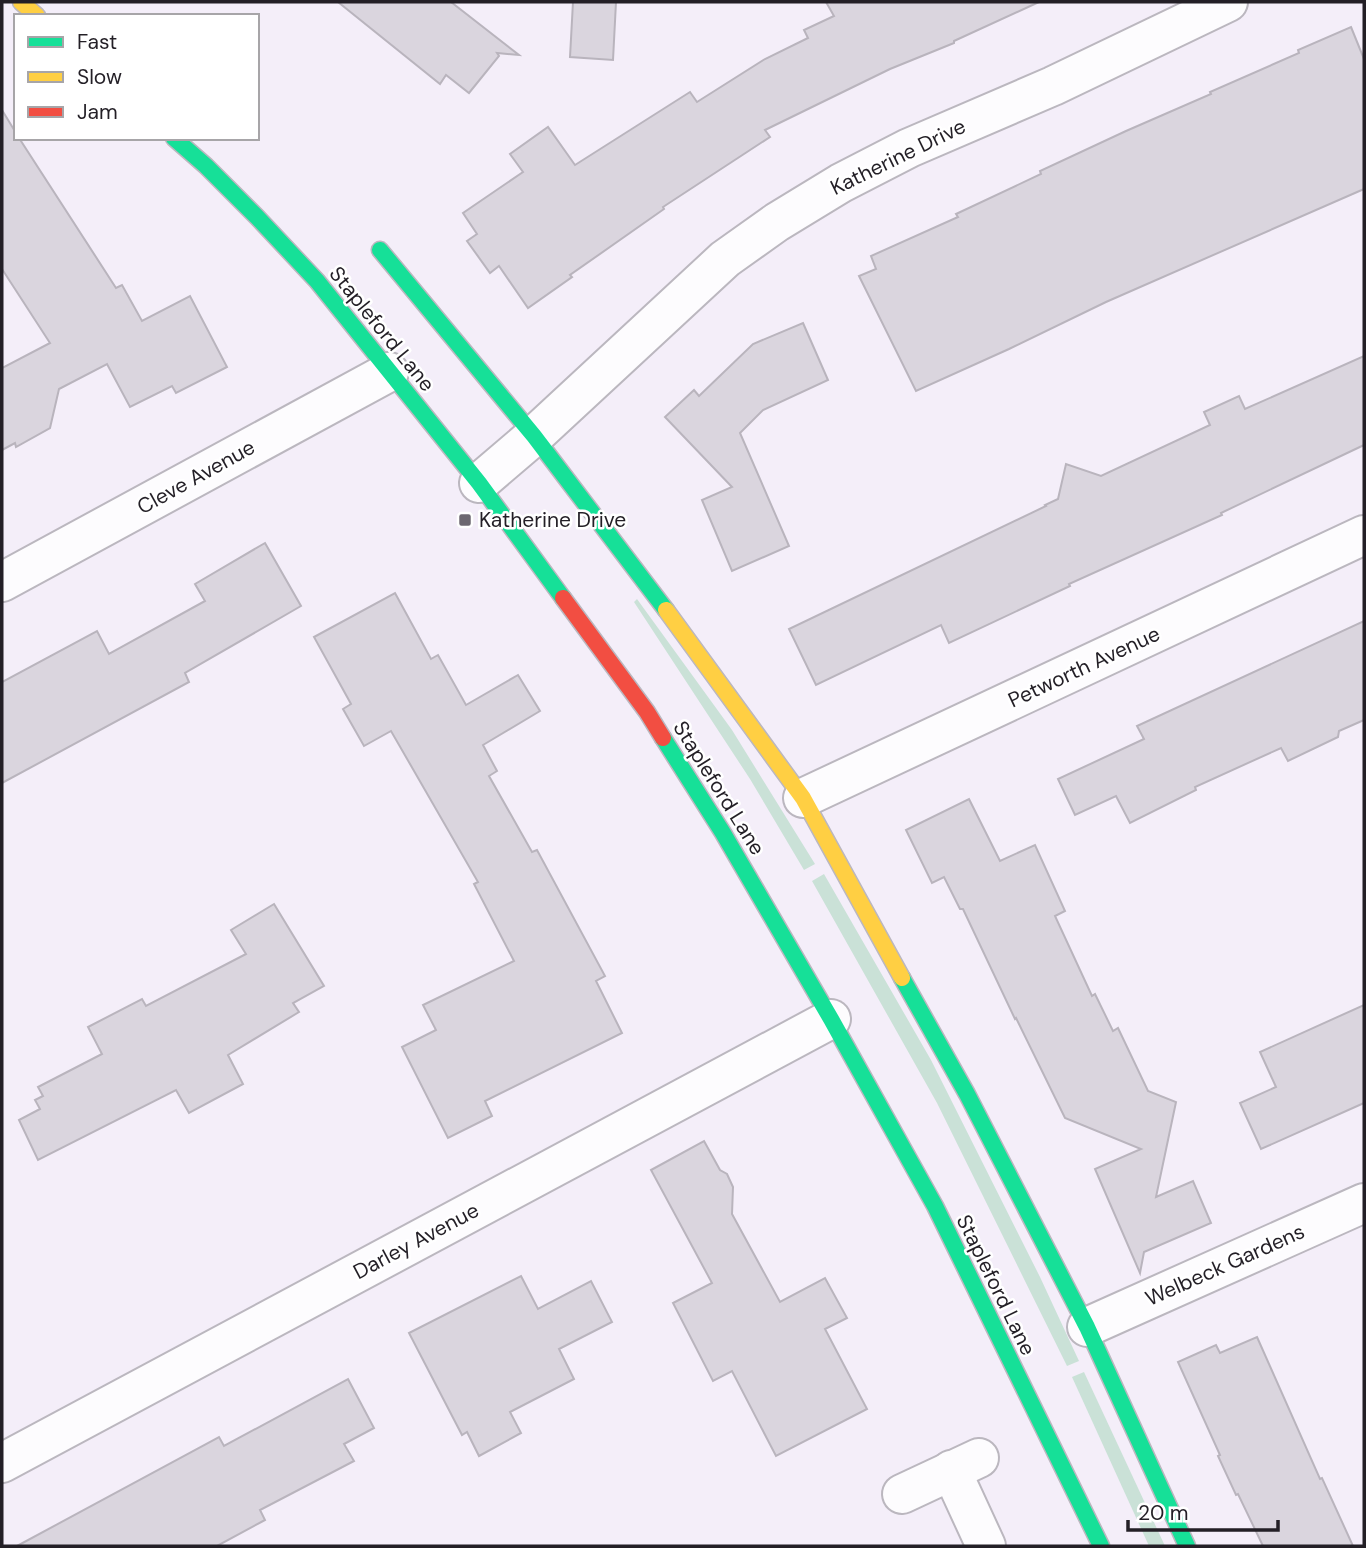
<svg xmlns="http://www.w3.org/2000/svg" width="1366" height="1548" viewBox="0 0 1366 1548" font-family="'DM Sans',sans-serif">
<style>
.green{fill:#cae1d7}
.building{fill:#dad5de;stroke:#b9b4bd;stroke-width:2}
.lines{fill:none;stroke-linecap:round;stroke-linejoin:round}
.street-casing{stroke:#bbb7bf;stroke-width:42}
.fast-casing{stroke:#bbb7bf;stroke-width:19}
.slow-casing{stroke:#bbb7bf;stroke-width:19}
.jam-casing{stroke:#bbb7bf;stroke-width:19}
.street{stroke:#fdfcfe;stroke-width:38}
.fast{stroke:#16e098;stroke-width:16}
.slow{stroke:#ffcf43;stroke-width:16}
.jam{stroke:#f24e42;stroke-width:16}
.poi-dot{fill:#6c6770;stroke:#fff;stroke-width:2.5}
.labels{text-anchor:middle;stroke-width:5;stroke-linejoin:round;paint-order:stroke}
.street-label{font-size:21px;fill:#231f26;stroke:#fff}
.poi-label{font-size:21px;fill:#231f26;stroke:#fff;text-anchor:start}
</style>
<rect width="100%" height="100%" fill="#f4eef9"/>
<g class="green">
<polygon points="637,599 732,730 815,864 804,870 750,779 634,602"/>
<polygon points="824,874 931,1060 1040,1277 1079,1361 1067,1366 937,1103 812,881"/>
<polygon points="1084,1372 1165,1546 1149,1546 1072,1377"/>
</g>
<g class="building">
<polygon points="338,2 451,2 519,55 497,53 499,56 469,93 446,75 440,84"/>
<polygon points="573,2 616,2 613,60 570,57"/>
<polygon points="826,2 1039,2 954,41 954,43 890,69 765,130 770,137 663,207 664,209 570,275 572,277 528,308 499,266 490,273 467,241 477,234 463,213 523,172 510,154 548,127 575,165 690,92 697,102 765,59 808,38 804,30 834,16"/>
<polygon points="1351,27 1364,59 1364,189 1106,302 1009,349 916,391 859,276 876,269 871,256 958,217 956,214 1041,174 1040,171 1126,131 1211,94 1210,92 1299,53 1298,50"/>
<polygon points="2,110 16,133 16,138 19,138 116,288 122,285 142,321 190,296 227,367 176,393 172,386 130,407 107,364 59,389 50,428 16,447 15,443 2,450 2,368 50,343 2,269"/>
<polygon points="803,323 828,380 763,410 740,433 789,546 732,571 702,500 732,487 665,417 694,390 699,396 753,344"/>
<polygon points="1364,356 1364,445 1221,513 1222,515 1069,584 1070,586 949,643 941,625 816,685 789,629 1046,506 1045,505 1058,499 1066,464 1101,476 1210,425 1204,412 1239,396 1245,409"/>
<polygon points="265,543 301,606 185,673 189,682 2,783 2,682 97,631 109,654 205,601 195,584"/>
<polygon points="395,593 431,659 438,655 466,705 518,675 540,711 483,745 497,771 489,776 532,852 537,850 605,976 596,981 622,1033 485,1101 492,1116 448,1138 402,1047 436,1030 423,1005 514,961 474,884 478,882 391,731 364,746 343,709 351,704 314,637"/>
<polygon points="1364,621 1364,720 1339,731 1338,737 1288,761 1281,748 1195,787 1196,790 1130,823 1116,796 1075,815 1058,779 1144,739 1137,726"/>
<polygon points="969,799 1000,861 1035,845 1065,911 1055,916 1092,996 1095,994 1113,1031 1118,1028 1148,1091 1176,1102 1156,1197 1193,1181 1211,1223 1144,1252 1140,1273 1095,1169 1141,1149 1065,1118 1016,1018 1015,1019 963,909 960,909 944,877 932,883 906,830"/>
<polygon points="274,904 324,986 293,1003 299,1012 228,1055 243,1084 189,1113 176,1090 38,1160 19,1120 40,1109 35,1100 43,1096 38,1087 102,1054 88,1027 142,999 146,1006 246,954 231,930"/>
<polygon points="1364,1005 1364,1103 1261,1149 1240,1103 1276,1087 1260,1052"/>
<polygon points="704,1141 720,1170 727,1174 733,1187 732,1214 780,1302 825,1278 847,1318 825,1329 867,1409 776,1456 732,1371 713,1381 673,1303 712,1283 651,1170"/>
<polygon points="521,1276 538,1309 591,1281 612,1322 559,1349 574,1379 510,1412 521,1433 479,1456 467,1432 462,1435 409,1333"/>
<polygon points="1257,1337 1320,1479 1322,1478 1353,1546 1263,1546 1238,1494 1236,1495 1218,1456 1220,1455 1178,1362 1216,1345 1220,1353"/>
<polygon points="348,1379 374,1428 344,1444 354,1461 260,1510 265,1520 217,1546 17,1546 219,1437 224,1446"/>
</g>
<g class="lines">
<defs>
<g id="street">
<polyline points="479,483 534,436 725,259 777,222 841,183 909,148 1053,86 1228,2"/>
<polyline points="2,582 389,372"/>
<polyline points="803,798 1364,535"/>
<polyline points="1087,1327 1364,1203"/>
<polyline points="2,1463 831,1019"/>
<polyline points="951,1470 986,1546"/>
<polyline points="902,1494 979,1458"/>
</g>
<g id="fast">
<polyline points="174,138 206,166 257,217 317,281 479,483 563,598"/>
<polyline points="380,250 534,436 666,610"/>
<polyline points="663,738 723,833 831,1019 935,1206 1101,1546"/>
<polyline points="902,978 967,1094 1087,1327 1187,1546"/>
</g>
<g id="slow">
<polyline points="21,2 37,16"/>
<polyline points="666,610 803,798 902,978"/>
</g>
<polyline id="jam" points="563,598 647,712 663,738"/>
</defs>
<use href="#street" class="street-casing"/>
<use href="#fast" class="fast-casing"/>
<use href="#slow" class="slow-casing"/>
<use href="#jam" class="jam-casing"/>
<use href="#street" class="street"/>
<use href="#fast" class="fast"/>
<use href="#slow" class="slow"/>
<use href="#jam" class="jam"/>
</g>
<rect class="poi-dot" x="458" y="513" width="14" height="14" rx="3.5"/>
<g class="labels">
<g class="street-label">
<text transform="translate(898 157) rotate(-26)" y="7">Katherine Drive</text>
<text transform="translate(382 329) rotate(51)" y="7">Stapleford Lane</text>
<text transform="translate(196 477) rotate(-29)" y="7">Cleve Avenue</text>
<text transform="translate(1084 667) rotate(-25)" y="7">Petworth Avenue</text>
<text transform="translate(719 788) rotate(58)" y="7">Stapleford Lane</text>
<text transform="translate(416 1241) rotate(-28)" y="7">Darley Avenue</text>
<text transform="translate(1225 1265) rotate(-24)" y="7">Welbeck Gardens</text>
<text transform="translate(996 1285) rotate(64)" y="7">Stapleford Lane</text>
</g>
<g class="poi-label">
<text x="479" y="527">Katherine Drive</text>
</g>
</g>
<rect width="1366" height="1548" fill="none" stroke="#231f26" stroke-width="7"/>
<rect x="14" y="14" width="245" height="126" fill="#ffffff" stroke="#a7a5a8" stroke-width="2"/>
<rect x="28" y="37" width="35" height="10" fill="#16e098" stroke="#a7a5a8" stroke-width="2"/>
<text x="77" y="49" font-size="21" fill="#231f26">Fast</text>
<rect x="28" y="72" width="35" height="10" fill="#ffcf43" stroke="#a7a5a8" stroke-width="2"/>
<text x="77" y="84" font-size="21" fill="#231f26">Slow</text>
<rect x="28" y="107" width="35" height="10" fill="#f24e42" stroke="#a7a5a8" stroke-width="2"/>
<text x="77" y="119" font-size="21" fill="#231f26">Jam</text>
<path d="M1128 1520v10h150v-10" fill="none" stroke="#231f26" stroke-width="3.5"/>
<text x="1138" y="1520" font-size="21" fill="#231f26" stroke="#ffffff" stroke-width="5" paint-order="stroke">20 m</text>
</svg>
